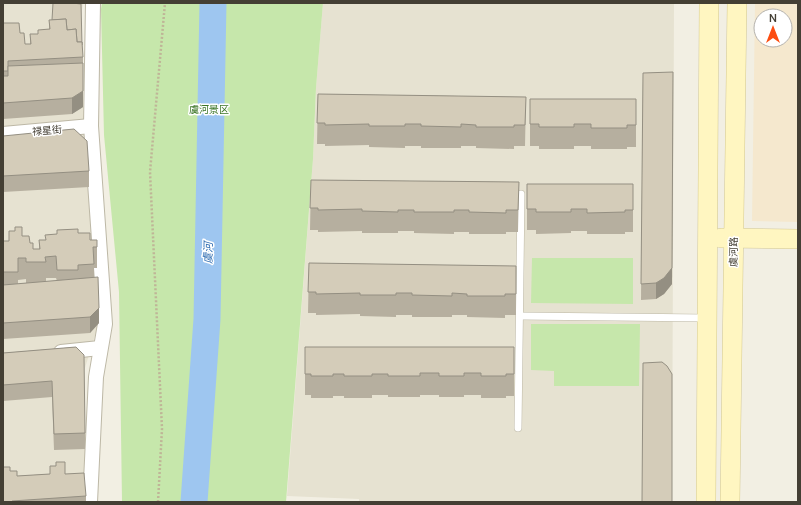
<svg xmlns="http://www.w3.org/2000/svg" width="801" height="505" viewBox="0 0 801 505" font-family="Manrope,'Noto Sans SC',sans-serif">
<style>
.residential{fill:#e6e2d1}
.commercial{fill:#f5e8ce;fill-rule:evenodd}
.green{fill:#c6e7ab}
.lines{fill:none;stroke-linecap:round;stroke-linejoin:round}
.river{stroke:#9ec6f0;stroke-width:27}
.lane-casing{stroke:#bdb8a6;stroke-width:8}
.street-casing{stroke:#bdb8a6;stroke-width:16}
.secondary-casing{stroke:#d3c893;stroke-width:20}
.path{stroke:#bfb597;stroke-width:2.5;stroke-dasharray:2 2;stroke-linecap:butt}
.lane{stroke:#fff;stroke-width:7}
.street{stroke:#fff;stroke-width:14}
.secondary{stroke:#fff6c1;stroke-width:19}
.wall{fill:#b6af9f;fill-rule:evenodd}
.shaded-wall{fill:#948f82}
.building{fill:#d4ccb9;stroke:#948f82}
.labels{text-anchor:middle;stroke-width:3;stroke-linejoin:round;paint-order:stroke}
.park-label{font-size:10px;fill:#3c7527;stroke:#fff}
.street-label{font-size:10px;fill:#443f34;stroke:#fff}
.water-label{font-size:11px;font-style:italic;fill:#2d6bb0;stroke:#fff}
</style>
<rect width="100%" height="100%" fill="#f2efe3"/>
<g class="residential">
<polygon points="3,3 83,3 81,17 83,107 99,323 84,371 86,502 3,502"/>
<polygon points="323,3 674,3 672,502 359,502 359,499 287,496 313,159 316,88"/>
</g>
<path class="commercial" d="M755,3h43v219l-46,-1zM761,16h24v24h-24z"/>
<g class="green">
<polygon points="102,3 323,3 316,88 313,159 286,502 122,502 119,292 104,135 101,9"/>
<polygon points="532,258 633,258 633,304 531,303"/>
<polygon points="531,324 640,324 639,386 554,386 554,371 531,370"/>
</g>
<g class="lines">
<polyline class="river" points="194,502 207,319 213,3"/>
<defs>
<g id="lane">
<polyline points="520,316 707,318"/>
<polyline points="518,428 521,194"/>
</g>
<g id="street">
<polyline points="3,134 91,126"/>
<polyline points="61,352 100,348"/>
<polyline points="90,502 96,377 105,324 91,126 93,3"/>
</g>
<g id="secondary">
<polyline points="721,238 798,239"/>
<polyline points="706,502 709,3"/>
<polyline points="730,502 737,3"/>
</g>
</defs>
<use href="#lane" class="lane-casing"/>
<use href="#street" class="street-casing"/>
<use href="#secondary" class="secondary-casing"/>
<polyline class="path" points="158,502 162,429 150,172 165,3"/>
<use href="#lane" class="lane"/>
<use href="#street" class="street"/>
<use href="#secondary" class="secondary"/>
</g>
<g class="wall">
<polygon points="49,20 83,57 83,107 72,114 3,119 3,23 20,33 25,44 30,44 30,34 38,34 49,29"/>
<polygon points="643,73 672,284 664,294 656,299 641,300"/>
<polygon points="318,94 526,97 525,146 514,146 514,149 476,148 476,146 461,146 461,148 421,148 421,146 405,146 405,148 369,147 369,145 325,146 325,144 317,144"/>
<polygon points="530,99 636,99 636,147 627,147 627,149 591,149 591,146 574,146 574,149 539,149 539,146 530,146"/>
<polygon points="3,136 89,171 89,187 3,192"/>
<polygon points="311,180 519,182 518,232 506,232 506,234 469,234 469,232 454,232 454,234 414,233 414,231 398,231 398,233 362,233 362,231 318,232 318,230 310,230"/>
<polygon points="527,184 633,184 633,232 625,232 625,234 587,234 587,231 571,231 571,233 536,234 536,230 527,230"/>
<path d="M9,231l13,5 8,7 3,6h6v-9h6l33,-7 12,7h7v28h-3v10l5,45 -9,10 -87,6v-98h6zM46,278h10l1,3 -11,1zM26,279v4l-8,1v-4z"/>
<polygon points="309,263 516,266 516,315 505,315 505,318 467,317 467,315 452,315 452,317 412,317 412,315 396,315 396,317 360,316 360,314 316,315 316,313 308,313"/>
<polygon points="76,347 85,433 85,449 54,450 52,397 3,401 3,353"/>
<polygon points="305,347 514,347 514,396 506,396 506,398 481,398 481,395 464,395 464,397 439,397 439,395 420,395 420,397 388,397 388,395 372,395 372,398 344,398 344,396 333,396 333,398 311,398 311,395 305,395"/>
<polygon points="50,466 65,474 86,496 86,502 3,502 10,471 17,476 50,474"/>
</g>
<g class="shaded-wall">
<polygon points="673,72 672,284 664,294 656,299 656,283"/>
<polygon points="83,91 83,107 72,114 72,98"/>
<polygon points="99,308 99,323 90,333 90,317"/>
</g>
<g class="building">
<polygon points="53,3 72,3 81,4 82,45 82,42 77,42 76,29 67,30 66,19 52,20"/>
<polygon points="66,19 67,30 76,29 77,42 82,42 83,57 8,61 8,71 3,71 3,23 19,23 20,33 24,33 25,44 31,44 30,34 38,34 38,30 50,29 49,20"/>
<polygon points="83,63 83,91 72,98 3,103 3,76 8,76 8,66"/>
<polygon points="673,72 672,268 664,278 656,283 641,284 643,73"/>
<polygon points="318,94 526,97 525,125 514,125 514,127 476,127 476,125 461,124 461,127 421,126 421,124 405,124 405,126 369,126 369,124 325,125 325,123 317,123"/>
<polygon points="530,99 636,99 636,125 627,125 627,128 591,128 591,124 574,124 574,127 539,127 539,124 530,124"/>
<polygon points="74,129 87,141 89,171 3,176 3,136"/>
<polygon points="311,180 519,182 518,210 506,210 506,213 469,212 469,210 454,210 454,212 414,212 414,210 398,210 398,212 362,211 362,209 318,210 318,208 310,208"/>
<polygon points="527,184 633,184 633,210 625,210 625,212 587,213 587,209 571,209 571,212 536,212 536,209 527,209"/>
<polygon points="15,227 22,227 22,236 29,236 30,243 33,243 33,249 40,249 39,240 46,240 45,235 57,234 57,230 78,229 78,233 90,233 90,240 97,240 97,247 93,247 94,264 78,265 78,270 57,270 56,256 45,257 46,262 26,262 26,258 18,258 18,272 3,272 3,241 9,241 9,231 15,231"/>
<polygon points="309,263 516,266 516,294 505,294 505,296 467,296 467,294 452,293 452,296 412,295 412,293 396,293 396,295 360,295 360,293 316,294 316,292 308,292"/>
<polygon points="98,277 99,308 90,317 3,323 3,285"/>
<polygon points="76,347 84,355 85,433 54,434 52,381 3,385 3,353"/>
<polygon points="305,347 514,347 514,374 506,374 506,376 481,376 481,373 464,373 464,376 439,376 439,373 420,373 420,376 388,376 388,374 372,374 372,376 344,376 344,374 333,374 333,376 311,376 311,374 305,374"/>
<polygon points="662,362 667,366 672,374 672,502 642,502 643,363"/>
<polygon points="56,462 65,462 65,474 84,473 86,496 12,501 12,502 3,502 3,467 10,467 10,471 17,471 17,476 50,474 50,466 56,466"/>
</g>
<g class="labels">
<g class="park-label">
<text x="209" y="113">虞河景区</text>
</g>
<g class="street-label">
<text transform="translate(47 130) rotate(-5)" y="4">禄星街</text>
<text transform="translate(733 252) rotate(-89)" y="4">虞河路</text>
</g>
<g class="water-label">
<text transform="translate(208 253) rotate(-89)" y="4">虞河</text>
</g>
</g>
<rect width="801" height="505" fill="none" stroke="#443f34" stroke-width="8"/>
<g transform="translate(773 28)"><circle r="19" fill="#ffffff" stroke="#b4b2ae"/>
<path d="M0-3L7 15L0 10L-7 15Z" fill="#fc4d11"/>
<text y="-6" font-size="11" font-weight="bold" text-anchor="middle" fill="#443f34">N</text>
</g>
</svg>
